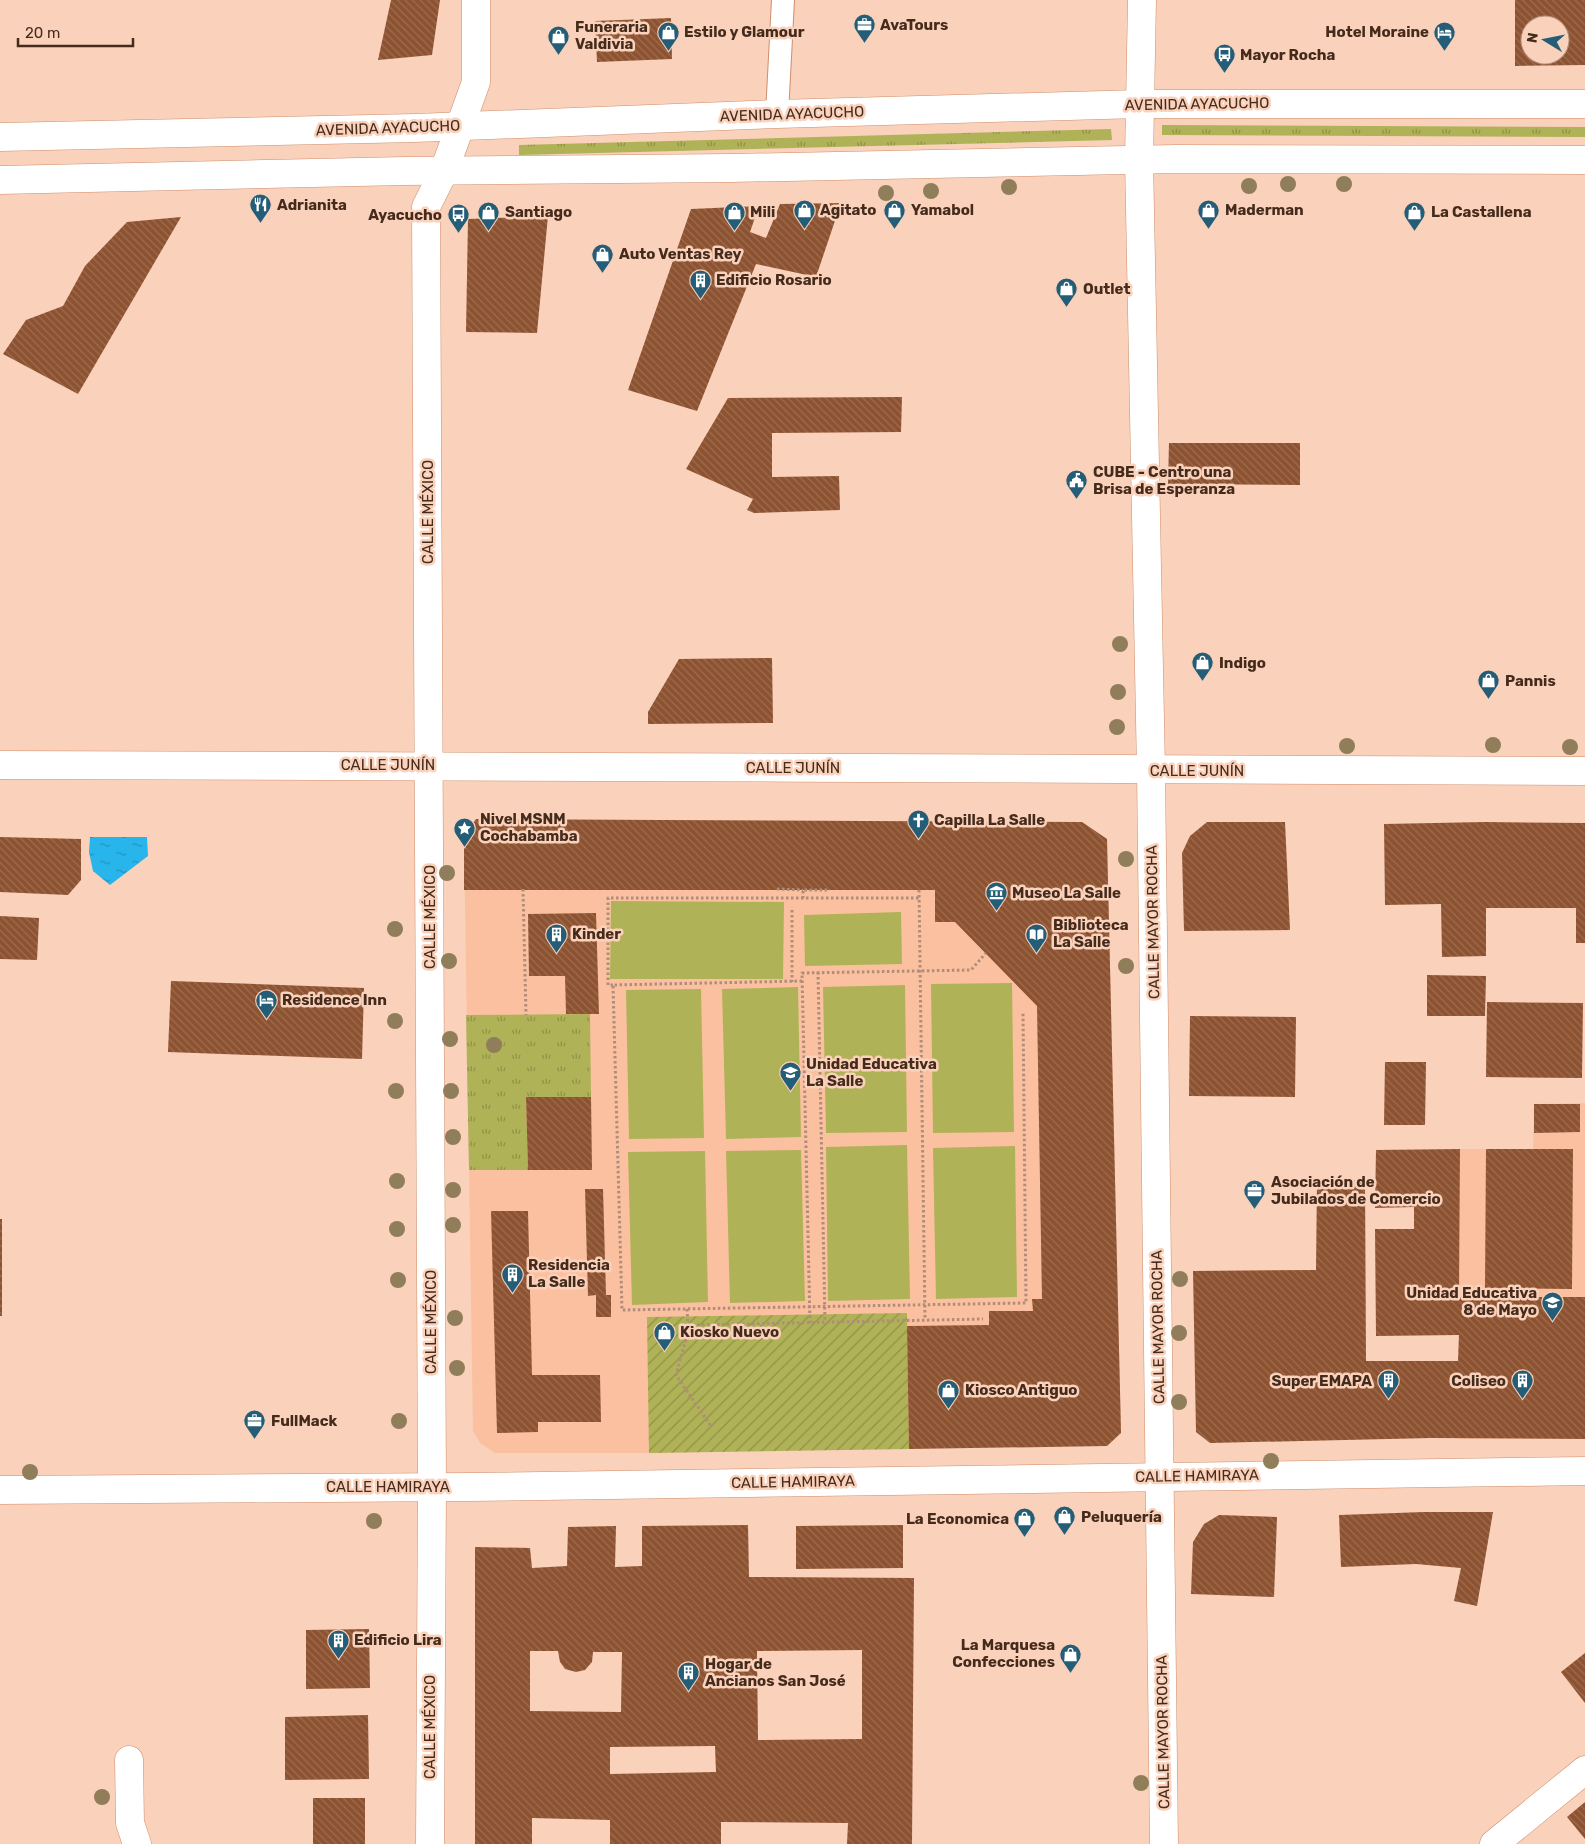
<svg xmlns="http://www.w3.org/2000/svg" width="1585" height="1844" viewBox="0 0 1585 1844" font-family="Rubik,sans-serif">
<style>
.built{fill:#fbc09f}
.grass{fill:url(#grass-tufts)}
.park{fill:#b0b257}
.garden{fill:url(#garden-furrows)}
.water{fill:url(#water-ripples)}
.building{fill:url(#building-back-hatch);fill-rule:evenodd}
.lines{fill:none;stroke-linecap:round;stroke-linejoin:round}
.service-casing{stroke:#ce8e6a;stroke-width:24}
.minor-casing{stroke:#ce8e6a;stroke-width:29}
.secondary-casing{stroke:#ce8e6a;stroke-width:29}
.primary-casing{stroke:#ce8e6a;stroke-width:29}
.path{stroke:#af8d7a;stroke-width:3;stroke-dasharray:2.5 2.5;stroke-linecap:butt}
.service{stroke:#fff;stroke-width:22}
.minor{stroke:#fff;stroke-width:28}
.secondary{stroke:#fff;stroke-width:28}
.primary{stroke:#fff;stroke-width:28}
.tree{fill:#907d59}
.labels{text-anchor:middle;stroke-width:5;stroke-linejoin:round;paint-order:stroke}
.poi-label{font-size:15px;font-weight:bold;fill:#452b1c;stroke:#fad1bb;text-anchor:start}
.street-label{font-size:15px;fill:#452b1c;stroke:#fad1bb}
</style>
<defs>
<pattern id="grass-tufts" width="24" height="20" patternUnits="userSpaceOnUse" patternTransform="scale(1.25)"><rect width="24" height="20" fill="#b0b257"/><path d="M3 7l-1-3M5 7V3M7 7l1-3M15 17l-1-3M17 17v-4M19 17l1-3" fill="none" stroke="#919147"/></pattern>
<pattern id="garden-furrows" width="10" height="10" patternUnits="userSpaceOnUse" patternTransform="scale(1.25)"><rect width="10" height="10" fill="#b0b257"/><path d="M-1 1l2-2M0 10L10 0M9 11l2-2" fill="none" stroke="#919147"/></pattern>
<pattern id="water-ripples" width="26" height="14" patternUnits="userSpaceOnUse" patternTransform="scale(1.25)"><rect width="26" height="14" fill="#27b5eb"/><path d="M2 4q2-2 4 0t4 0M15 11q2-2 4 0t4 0" fill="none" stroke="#2393be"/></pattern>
<pattern id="building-back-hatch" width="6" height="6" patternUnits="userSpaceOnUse" patternTransform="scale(1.25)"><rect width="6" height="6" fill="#8d5230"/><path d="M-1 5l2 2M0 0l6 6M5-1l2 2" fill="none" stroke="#9c6d53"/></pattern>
</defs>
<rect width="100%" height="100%" fill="#fad1bb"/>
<g class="built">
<polygon points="476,819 1082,822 1107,839 1121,1433 991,1447 649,1453 495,1453 480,1443 473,1431 464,836"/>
<polygon points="1585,1103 1585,1439 1458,1439 1460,1149 1533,1149 1534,1104"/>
</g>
<g class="grass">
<polygon points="1162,125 1585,127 1585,137 1162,135"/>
<polygon points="1111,129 1112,140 519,155 519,145"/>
<polygon points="590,1014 591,1097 526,1097 528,1170 469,1170 466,1015"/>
</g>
<g class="park">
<polygon points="611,901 784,902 783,979 610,979"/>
<polygon points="901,912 902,964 805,966 804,915"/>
<polygon points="1012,983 1014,1132 933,1133 931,984"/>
<polygon points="905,985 907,1132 826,1133 823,987"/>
<polygon points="798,987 801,1137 726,1139 722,989"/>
<polygon points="701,989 704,1138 629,1139 626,990"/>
<polygon points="907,1145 910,1299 828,1301 826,1147"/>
<polygon points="1015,1146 1017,1297 936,1299 933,1148"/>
<polygon points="801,1150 805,1301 730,1303 726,1151"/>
<polygon points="705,1151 708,1302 632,1305 628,1152"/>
</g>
<polygon class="garden" points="907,1313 909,1449 649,1453 647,1317"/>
<polygon class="water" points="90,837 147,837 148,856 110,885 93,871 89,852"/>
<g class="building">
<polygon points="391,0 440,0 432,55 378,60"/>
<path d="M1515,0h70v65l-70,1zM1530,25h30v30h-30z"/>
<polygon points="671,18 672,59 597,62 595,21"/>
<polygon points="841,203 816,277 756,264 697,411 628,390 691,209 759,206 750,232 766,238 780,204"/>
<polygon points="548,216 537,333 466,332 468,219"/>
<polygon points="181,217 78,394 3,354 26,320 63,306 85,266 127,222"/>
<polygon points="902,397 901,432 772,433 772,477 839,476 840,510 754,513 747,510 753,499 686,469 728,398"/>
<polygon points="1169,443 1300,443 1300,485 1168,484"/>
<polygon points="772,658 773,723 648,724 648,712 679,659"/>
<polygon points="476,819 1082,822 1107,839 1121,1433 1107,1446 909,1449 907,1326 989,1325 989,1311 1033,1311 1032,1299 1042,1299 1037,1006 955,922 935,922 935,890 464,890 464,836"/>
<polygon points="1207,822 1285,822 1290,930 1184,931 1182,853 1190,836"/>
<polygon points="1485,822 1585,823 1585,943 1576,943 1576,908 1486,908 1486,956 1442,957 1441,904 1385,905 1384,824"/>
<polygon points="0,837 81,839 81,880 68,895 0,892"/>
<polygon points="596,913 599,1014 566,1014 565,976 529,976 528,914"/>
<polygon points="0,916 39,918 37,960 0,959"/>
<polygon points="1427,975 1486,976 1485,1016 1427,1016"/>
<polygon points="171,981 364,988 362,1059 168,1052"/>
<polygon points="1487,1002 1583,1003 1582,1078 1486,1077"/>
<polygon points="1190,1016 1296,1017 1295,1097 1189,1096"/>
<polygon points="1385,1062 1426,1062 1425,1125 1384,1125"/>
<polygon points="526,1097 591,1097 592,1170 528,1170"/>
<polygon points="1534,1104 1580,1104 1580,1132 1534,1133"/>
<polygon points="1460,1149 1459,1297 1585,1297 1585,1439 1431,1438 1210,1443 1196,1432 1193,1271 1316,1270 1317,1180 1365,1180 1366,1361 1458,1361 1459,1335 1376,1336 1375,1229 1414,1229 1414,1207 1375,1208 1376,1150"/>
<polygon points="1486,1149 1573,1149 1572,1289 1485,1288"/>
<polygon points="585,1189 603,1189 606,1295 611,1295 611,1317 596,1317 596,1295 588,1296"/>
<polygon points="491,1211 528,1211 532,1375 600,1375 601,1422 538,1422 538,1432 497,1433"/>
<rect x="0" y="1219" width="2" height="97"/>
<polygon points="1424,1512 1493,1512 1477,1606 1454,1601 1461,1568 1416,1564 1341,1567 1339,1515"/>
<polygon points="1219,1515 1277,1517 1274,1597 1191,1594 1193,1542 1204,1524"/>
<path d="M748,1525l1,52 165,1 -2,266h-65l1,-21 -127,-1v22h-111v-24l-78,-2v26h-57v-297l55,1 2,20 35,-2 1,-39 48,-1 -1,41 27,-1v-40zM862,1650v89l-104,1 -1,-89zM530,1651h28l2,11 5,7 11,3 9,-2 7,-8 1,-10h29l-1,60 -91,-1zM715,1746l1,26 -106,2v-27z"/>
<polygon points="903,1525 903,1568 796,1569 796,1526"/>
<polygon points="369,1629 370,1688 306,1689 306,1630"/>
<polygon points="1585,1653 1585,1703 1561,1672"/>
<polygon points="368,1715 369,1779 285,1780 285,1717"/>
<rect x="313" y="1798" width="52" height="46"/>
<polygon points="1585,1802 1585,1839 1567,1817"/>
</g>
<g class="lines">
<defs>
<polyline id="service" points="777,114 783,0"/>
<g id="minor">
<polyline points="1142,0 1139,159 1151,771 1164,1844"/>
<path d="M0,765c528,0 1057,5 1585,6"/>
<polyline points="0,1490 469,1487 1585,1471"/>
<polyline points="129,1760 130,1823 137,1844"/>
<polyline points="1494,1844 1585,1770"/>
</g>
<polyline id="secondary" points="430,1844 432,1487 426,207 444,171 476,82 476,0"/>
<g id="primary">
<polyline points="0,137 415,128 777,114 1139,104 1585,104"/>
<polyline points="0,180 405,171 732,168 1175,159 1585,160"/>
</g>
</defs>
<use href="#service" class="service-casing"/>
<use href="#minor" class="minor-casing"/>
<use href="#secondary" class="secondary-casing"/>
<use href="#primary" class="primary-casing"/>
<g class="path">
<polyline points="523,889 526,1015"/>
<polyline points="777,889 803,890"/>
<polyline points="827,890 803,890 803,898 919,898"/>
<polyline points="919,890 925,1320"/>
<polyline points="792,910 792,982"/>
<polyline points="818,972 825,1322"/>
<polyline points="802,981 613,985 622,1310 1026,1303 1023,1012"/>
<polyline points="613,985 608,985 608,898 803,898"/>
<polyline points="687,1309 688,1325 983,1319"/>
<polyline points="810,1323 802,973 971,970 986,953"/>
<polyline points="688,1325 688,1332 676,1375 711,1426"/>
</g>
<use href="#service" class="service"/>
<use href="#minor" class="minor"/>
<use href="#secondary" class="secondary"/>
<use href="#primary" class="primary"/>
</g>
<g class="tree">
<circle cx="1288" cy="184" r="8"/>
<circle cx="1344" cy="184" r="8"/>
<circle cx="1249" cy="186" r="8"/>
<circle cx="1009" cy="187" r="8"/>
<circle cx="931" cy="191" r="8"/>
<circle cx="886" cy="193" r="8"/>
<circle cx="1120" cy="644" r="8"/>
<circle cx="1118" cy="692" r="8"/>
<circle cx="1117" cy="727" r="8"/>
<circle cx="1493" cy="745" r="8"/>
<circle cx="1347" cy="746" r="8"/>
<circle cx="1570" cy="747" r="8"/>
<circle cx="1126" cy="859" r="8"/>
<circle cx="447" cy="873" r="8"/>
<circle cx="395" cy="929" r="8"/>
<circle cx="449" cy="961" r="8"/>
<circle cx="1126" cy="966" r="8"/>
<circle cx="395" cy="1021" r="8"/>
<circle cx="450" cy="1039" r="8"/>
<circle cx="494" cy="1045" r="8"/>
<circle cx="396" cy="1091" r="8"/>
<circle cx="451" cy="1091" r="8"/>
<circle cx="453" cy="1137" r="8"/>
<circle cx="397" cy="1181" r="8"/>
<circle cx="453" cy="1190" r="8"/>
<circle cx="453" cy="1225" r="8"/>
<circle cx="397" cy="1229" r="8"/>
<circle cx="1180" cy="1279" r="8"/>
<circle cx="398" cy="1280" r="8"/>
<circle cx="455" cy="1318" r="8"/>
<circle cx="1179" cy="1333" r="8"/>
<circle cx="457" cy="1368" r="8"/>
<circle cx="1179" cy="1402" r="8"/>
<circle cx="399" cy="1421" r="8"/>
<circle cx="1271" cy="1461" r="8"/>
<circle cx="30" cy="1472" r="8"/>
<circle cx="374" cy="1521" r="8"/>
<circle cx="1141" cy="1783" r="8"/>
<circle cx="102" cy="1797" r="8"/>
</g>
<defs>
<symbol id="office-pin" viewBox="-11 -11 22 30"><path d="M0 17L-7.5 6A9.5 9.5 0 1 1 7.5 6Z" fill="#245d77" stroke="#fad1bb"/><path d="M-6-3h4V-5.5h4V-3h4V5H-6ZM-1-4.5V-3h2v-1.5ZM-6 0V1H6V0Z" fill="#fff"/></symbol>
<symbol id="shop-pin" viewBox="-11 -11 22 30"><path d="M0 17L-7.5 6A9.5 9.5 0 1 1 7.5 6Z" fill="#245d77" stroke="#fad1bb"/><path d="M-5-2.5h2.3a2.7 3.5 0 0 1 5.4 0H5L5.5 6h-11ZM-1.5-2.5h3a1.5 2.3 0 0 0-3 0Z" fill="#fff"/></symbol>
<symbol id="hotel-pin" viewBox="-11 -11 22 30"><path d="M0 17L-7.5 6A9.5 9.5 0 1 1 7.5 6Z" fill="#245d77" stroke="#fad1bb"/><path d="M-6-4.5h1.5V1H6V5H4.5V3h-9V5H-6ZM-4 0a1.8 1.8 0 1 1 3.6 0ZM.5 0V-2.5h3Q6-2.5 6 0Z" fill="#fff"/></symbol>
<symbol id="bus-pin" viewBox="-11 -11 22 30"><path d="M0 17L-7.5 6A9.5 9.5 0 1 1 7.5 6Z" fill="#245d77" stroke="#fad1bb"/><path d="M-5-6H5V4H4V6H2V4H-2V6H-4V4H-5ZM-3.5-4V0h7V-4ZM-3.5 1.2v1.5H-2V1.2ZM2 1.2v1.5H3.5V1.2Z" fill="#fff"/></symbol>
<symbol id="restaurant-pin" viewBox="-11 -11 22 30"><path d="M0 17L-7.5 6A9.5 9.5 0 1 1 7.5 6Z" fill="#245d77" stroke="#fad1bb"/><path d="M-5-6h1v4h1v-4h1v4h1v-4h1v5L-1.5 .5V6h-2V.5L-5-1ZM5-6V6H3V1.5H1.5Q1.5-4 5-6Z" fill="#fff"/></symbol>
<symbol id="building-pin" viewBox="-11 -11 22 30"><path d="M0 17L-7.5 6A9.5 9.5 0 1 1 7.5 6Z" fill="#245d77" stroke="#fad1bb"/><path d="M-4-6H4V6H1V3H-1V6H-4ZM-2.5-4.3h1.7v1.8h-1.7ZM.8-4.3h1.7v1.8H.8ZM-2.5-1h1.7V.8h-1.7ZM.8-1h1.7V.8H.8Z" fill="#fff"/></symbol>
<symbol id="civic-pin" viewBox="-11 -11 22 30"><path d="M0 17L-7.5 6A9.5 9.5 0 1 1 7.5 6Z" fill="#245d77" stroke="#fad1bb"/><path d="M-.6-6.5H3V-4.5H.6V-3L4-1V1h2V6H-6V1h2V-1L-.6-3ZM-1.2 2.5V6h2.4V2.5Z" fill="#fff"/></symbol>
<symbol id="church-pin" viewBox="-11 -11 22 30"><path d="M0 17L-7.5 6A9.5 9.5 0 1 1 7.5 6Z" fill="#245d77" stroke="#fad1bb"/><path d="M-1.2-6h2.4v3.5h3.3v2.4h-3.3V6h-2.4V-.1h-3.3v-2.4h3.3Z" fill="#fff"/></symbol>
<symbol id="sight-pin" viewBox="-11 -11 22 30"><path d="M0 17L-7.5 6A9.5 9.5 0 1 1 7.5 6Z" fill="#245d77" stroke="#fad1bb"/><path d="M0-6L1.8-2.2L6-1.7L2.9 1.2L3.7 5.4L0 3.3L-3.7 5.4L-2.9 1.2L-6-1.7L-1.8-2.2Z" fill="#fff"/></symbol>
<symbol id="museum-pin" viewBox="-11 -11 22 30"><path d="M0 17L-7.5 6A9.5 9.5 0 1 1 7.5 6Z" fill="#245d77" stroke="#fad1bb"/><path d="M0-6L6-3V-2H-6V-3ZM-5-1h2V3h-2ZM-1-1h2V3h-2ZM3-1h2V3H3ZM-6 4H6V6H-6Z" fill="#fff"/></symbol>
<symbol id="library-pin" viewBox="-11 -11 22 30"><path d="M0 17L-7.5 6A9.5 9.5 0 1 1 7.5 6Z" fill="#245d77" stroke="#fad1bb"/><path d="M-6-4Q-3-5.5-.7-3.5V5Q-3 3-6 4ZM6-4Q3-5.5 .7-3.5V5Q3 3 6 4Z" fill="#fff"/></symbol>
<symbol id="school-pin" viewBox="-11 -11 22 30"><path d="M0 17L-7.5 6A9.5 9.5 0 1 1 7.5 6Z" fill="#245d77" stroke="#fad1bb"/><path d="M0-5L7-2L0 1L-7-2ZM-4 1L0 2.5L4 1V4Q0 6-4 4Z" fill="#fff"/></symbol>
</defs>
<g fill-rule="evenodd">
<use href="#office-pin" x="852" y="12" width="25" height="34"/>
<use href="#shop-pin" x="656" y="20" width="25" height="34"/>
<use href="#hotel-pin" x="1432" y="20" width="25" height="34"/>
<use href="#shop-pin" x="546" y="24" width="25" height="34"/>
<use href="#bus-pin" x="1212" y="42" width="25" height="34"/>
<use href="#restaurant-pin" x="248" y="192" width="25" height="34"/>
<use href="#shop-pin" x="792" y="198" width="25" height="34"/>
<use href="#shop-pin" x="882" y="198" width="25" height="34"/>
<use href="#shop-pin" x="1196" y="198" width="25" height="34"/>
<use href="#shop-pin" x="476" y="200" width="25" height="34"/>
<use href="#shop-pin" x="722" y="200" width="25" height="34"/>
<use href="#shop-pin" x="1402" y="200" width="25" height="34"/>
<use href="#bus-pin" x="446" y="202" width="25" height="34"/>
<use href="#shop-pin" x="590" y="242" width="25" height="34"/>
<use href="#building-pin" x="688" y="268" width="25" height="34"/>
<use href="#shop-pin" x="1054" y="276" width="25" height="34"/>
<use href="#civic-pin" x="1064" y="468" width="25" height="34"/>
<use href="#shop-pin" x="1190" y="650" width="25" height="34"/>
<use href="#shop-pin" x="1476" y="668" width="25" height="34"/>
<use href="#church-pin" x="906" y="808" width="25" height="34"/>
<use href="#sight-pin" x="452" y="816" width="25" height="34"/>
<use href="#museum-pin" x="984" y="880" width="25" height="34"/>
<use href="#building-pin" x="544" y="922" width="25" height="34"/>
<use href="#library-pin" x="1024" y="922" width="25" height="34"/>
<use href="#hotel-pin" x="254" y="988" width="25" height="34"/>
<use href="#school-pin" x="778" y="1060" width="25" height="34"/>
<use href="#office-pin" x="1242" y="1178" width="25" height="34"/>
<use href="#building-pin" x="500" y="1262" width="25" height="34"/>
<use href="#school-pin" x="1540" y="1290" width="25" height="34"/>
<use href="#shop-pin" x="652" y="1320" width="25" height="34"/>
<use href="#building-pin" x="1376" y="1368" width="25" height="34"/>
<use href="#building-pin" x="1510" y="1368" width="25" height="34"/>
<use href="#shop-pin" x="936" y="1378" width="25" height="34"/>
<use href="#office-pin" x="242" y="1408" width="25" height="34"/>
<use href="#shop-pin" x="1052" y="1504" width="25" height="34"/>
<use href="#shop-pin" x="1012" y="1506" width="25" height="34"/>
<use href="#building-pin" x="326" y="1628" width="25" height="34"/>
<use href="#shop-pin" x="1058" y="1642" width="25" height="34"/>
<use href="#building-pin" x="676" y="1660" width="25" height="34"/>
</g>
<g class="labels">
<g class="poi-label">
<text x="880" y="30">AvaTours</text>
<text x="575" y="32">Funeraria<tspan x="575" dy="17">Valdivia</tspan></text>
<text x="684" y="37">Estilo y Glamour</text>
<text x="1429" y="37" text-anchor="end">Hotel Moraine</text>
<text x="1240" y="60">Mayor Rocha</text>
<text x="277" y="210">Adrianita</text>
<text x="820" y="215">Agitato</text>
<text x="911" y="215">Yamabol</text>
<text x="1225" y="215">Maderman</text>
<text x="505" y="217">Santiago</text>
<text x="750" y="217">Mili</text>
<text x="1431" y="217">La Castallena</text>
<text x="442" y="220" text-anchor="end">Ayacucho</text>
<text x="619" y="259">Auto Ventas Rey</text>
<text x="716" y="285">Edificio Rosario</text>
<text x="1083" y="294">Outlet</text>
<text x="1093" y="477">CUBE - Centro una<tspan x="1093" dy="17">Brisa de Esperanza</tspan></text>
<text x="1219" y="668">Indigo</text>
<text x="1505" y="686">Pannis</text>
<text x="480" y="824">Nivel MSNM<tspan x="480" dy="17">Cochabamba</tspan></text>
<text x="934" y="825">Capilla La Salle</text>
<text x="1012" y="898">Museo La Salle</text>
<text x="1053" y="930">Biblioteca<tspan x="1053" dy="17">La Salle</tspan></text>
<text x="572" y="939">Kinder</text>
<text x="282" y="1005">Residence Inn</text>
<text x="806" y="1069">Unidad Educativa<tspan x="806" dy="17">La Salle</tspan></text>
<text x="1271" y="1187">Asociación de<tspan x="1271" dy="17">Jubilados de Comercio</tspan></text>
<text x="528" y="1270">Residencia<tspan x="528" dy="17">La Salle</tspan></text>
<text x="1537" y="1298" text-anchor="end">Unidad Educativa<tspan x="1537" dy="17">8 de Mayo</tspan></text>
<text x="680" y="1337">Kiosko Nuevo</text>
<text x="1372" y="1386" text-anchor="end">Super EMAPA</text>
<text x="1506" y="1386" text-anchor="end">Coliseo</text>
<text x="965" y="1395">Kiosco Antiguo</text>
<text x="271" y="1426">FullMack</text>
<text x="1081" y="1522">Peluquería</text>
<text x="1009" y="1524" text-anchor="end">La Economica</text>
<text x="354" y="1645">Edificio Lira</text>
<text x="1055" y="1650" text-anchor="end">La Marquesa<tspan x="1055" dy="17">Confecciones</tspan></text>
<text x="705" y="1669">Hogar de<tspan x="705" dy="17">Ancianos San José</tspan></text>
</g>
<g class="street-label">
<text transform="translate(1197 104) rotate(-1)" y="5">AVENIDA AYACUCHO</text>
<text transform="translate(792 114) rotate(-2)" y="5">AVENIDA AYACUCHO</text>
<text transform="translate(388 128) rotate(-2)" y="5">AVENIDA AYACUCHO</text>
<text transform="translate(428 512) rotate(-90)" y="5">CALLE MÉXICO</text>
<text x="388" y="770">CALLE JUNÍN</text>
<text x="793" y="773">CALLE JUNÍN</text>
<text x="1197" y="776">CALLE JUNÍN</text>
<text transform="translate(430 917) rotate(-90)" y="5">CALLE MÉXICO</text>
<text transform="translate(1153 922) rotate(-91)" y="5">CALLE MAYOR ROCHA</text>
<text transform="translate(431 1322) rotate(-90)" y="5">CALLE MÉXICO</text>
<text transform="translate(1158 1327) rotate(-91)" y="5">CALLE MAYOR ROCHA</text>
<text transform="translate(1197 1476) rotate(-1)" y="5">CALLE HAMIRAYA</text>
<text transform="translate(793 1482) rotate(-1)" y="5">CALLE HAMIRAYA</text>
<text x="388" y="1492">CALLE HAMIRAYA</text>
<text transform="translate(430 1727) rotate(-90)" y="5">CALLE MÉXICO</text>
<text transform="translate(1163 1732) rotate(-91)" y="5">CALLE MAYOR ROCHA</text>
</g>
</g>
<g transform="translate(1545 40) rotate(280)"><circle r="24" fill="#fad1bb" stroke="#b28f7b"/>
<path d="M0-4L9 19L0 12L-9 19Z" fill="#245d77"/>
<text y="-8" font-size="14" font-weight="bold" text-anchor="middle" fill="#452b1c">N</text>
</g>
<path d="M18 38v8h115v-8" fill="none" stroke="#452b1c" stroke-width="2.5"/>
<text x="25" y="38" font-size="15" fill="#452b1c" stroke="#fad1bb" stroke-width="4" paint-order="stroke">20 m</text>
</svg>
